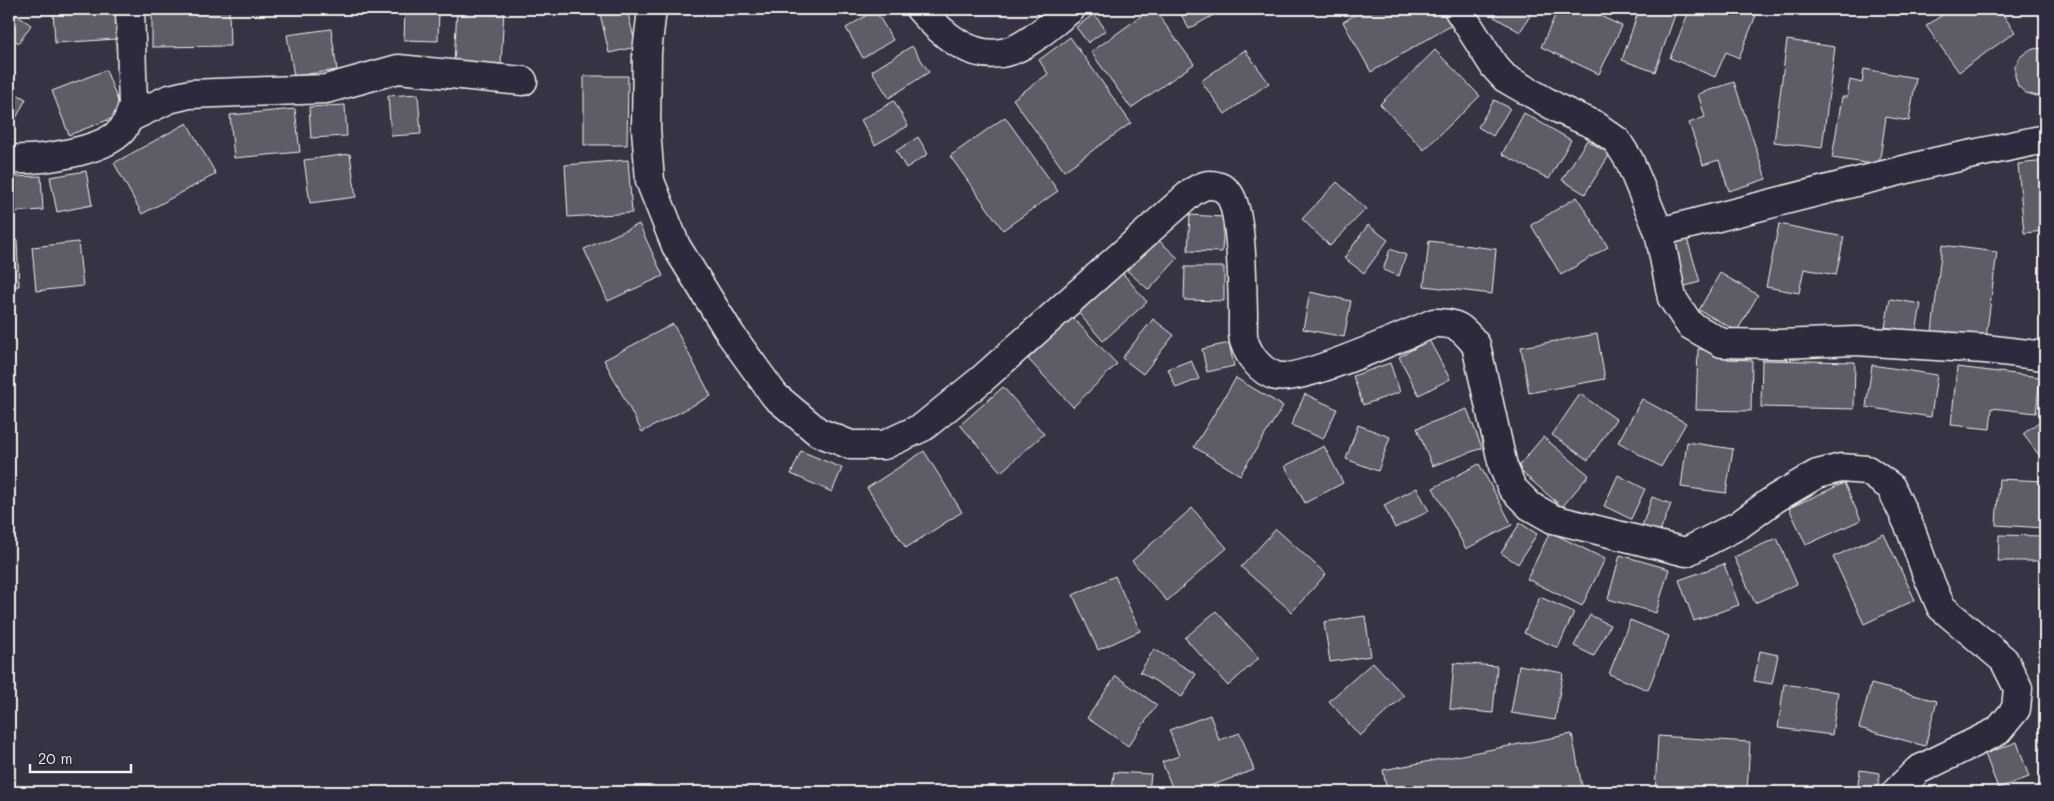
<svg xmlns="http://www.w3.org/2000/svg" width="2054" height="801" viewBox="0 0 2054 801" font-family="Mali,sans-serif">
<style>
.building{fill:#5f5c67;stroke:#f4f1e8}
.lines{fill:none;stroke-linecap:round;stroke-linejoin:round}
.minor-casing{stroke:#f4f1e8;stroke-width:31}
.minor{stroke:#2f2a3d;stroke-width:28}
</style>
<rect width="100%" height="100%" fill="#373244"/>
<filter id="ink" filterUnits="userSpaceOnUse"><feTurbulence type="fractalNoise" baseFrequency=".02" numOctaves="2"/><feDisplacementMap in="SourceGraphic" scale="10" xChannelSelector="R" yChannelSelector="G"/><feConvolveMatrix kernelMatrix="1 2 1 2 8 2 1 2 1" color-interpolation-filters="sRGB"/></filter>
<g filter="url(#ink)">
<g class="building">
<polygon points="53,9 115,9 117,39 55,43"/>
<polygon points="152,9 229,9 230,46 152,47"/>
<polygon points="310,9 347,9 347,12 310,10"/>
<polygon points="405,9 439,9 438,41 404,40"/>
<polygon points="457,9 504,9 501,65 454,62"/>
<polygon points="599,9 627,9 636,47 609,53"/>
<polygon points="1151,9 1154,9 1194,64 1131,108 1091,52"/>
<polygon points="1178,9 1224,9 1189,29"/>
<polygon points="1365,9 1445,9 1454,24 1371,72 1343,22"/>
<polygon points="1499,9 1549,9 1545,16 1534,9 1520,32 1494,17"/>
<polygon points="1558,9 1585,9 1622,26 1599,74 1541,47"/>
<polygon points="1639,9 1677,9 1655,72 1622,60"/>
<polygon points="1690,9 1758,10 1739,58 1726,52 1715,77 1670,58"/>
<polygon points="1951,9 1999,9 2015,32 1959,72 1926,26"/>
<polygon points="9,10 31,25 19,43 9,37"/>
<polygon points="875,10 893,40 863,58 846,28"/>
<polygon points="1094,14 1106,30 1088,43 1076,27"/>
<polygon points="331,29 337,70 294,76 287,35"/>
<polygon points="1070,37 1131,123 1064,171 1013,99 1048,74 1039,60"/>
<polygon points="1787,40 1835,47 1822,148 1774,142"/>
<polygon points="912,46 929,72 889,98 872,71"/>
<polygon points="2039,48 2045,50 2045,95 2037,96 2026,93 2018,86 2015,76 2015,66 2020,57 2029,50"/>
<polygon points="1245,50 1269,83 1225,114 1201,81"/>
<polygon points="1435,50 1480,96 1424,150 1380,104"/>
<polygon points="1864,69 1916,78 1909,121 1886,117 1879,165 1832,158 1842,97 1847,97 1850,80 1862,83"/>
<polygon points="106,70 123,114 69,135 52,91"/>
<polygon points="584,76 628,76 627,145 584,145"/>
<polygon points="1734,82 1766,179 1729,191 1719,160 1703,165 1689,123 1705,117 1698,94"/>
<polygon points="9,90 26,99 12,126 9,124"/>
<polygon points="418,94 421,134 391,136 388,96"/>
<polygon points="1494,100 1510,108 1493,136 1478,127"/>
<polygon points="894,101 908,126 875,145 861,120"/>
<polygon points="345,105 347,136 311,138 309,107"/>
<polygon points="295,109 300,152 234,158 230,115"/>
<polygon points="1524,113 1571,140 1549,179 1502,154"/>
<polygon points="1005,117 1058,191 1003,230 950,156"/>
<polygon points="187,123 216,174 142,214 114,163"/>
<polygon points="918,137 928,154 906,168 896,151"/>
<polygon points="1587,140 1610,154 1585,194 1562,180"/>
<polygon points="350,154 356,197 310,203 304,160"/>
<polygon points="628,160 632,213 568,217 565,165"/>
<polygon points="2045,161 2045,231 2024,233 2018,164"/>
<polygon points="86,171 92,205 57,212 50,177"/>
<polygon points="41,176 43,210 9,212 9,177"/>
<polygon points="1337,182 1366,209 1330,246 1302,219"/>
<polygon points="1577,197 1608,247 1561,275 1531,225"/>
<polygon points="1190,215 1224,217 1222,252 1188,251"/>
<polygon points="639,224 663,276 608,301 584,249"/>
<polygon points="1779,224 1844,237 1836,275 1804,269 1799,293 1766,287"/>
<polygon points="1368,225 1388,240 1364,273 1344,258"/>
<polygon points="1153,235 1178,258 1149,290 1123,267"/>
<polygon points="1686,235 1700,282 1682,287 1669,240"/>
<polygon points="17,240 19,286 9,287 9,241"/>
<polygon points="1429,241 1496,249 1492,294 1424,286"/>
<polygon points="78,242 83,286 36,291 32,247"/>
<polygon points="1942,245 1997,252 1986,338 1932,332"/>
<polygon points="1390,249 1406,255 1399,276 1383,270"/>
<polygon points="1185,267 1224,267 1224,301 1184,300"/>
<polygon points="1119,269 1147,302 1103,341 1075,309"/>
<polygon points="1720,273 1758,295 1737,331 1699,310"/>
<polygon points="1310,292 1351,301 1344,337 1303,329"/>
<polygon points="1890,299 1921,304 1916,333 1885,327"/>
<polygon points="1072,317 1117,364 1073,407 1028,359"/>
<polygon points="1153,319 1174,335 1143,374 1122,358"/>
<polygon points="673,324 711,396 642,432 604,360"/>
<polygon points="1597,334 1605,379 1529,393 1521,347"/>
<polygon points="1429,340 1450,379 1419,395 1399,357"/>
<polygon points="1229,343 1234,366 1207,372 1202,349"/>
<polygon points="1698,349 1728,350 1727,359 1752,360 1751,411 1696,410"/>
<polygon points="1191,360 1199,379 1176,388 1168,369"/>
<polygon points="1762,360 1855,362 1854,409 1761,407"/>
<polygon points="1390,363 1400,392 1363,405 1353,376"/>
<polygon points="1872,365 1937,375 1931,417 1866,407"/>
<polygon points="1957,367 2040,377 2036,413 1992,408 1990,429 1951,425"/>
<polygon points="1236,378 1283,406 1240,475 1194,447"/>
<polygon points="1003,387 1044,434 1001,472 960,425"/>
<polygon points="1305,394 1337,409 1323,439 1291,425"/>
<polygon points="1580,394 1616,419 1588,460 1552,435"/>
<polygon points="1642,399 1686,423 1661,467 1618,442"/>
<polygon points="1467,409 1482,448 1432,466 1417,428"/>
<polygon points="2045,417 2045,463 2023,434"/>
<polygon points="1358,425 1390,437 1378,471 1346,459"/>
<polygon points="1543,437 1589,475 1562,507 1517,468"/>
<polygon points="1687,442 1733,449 1726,493 1681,487"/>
<polygon points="1324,446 1343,483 1305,503 1285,466"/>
<polygon points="801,451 842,468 832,492 791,474"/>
<polygon points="924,451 962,512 906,548 867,488"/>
<polygon points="1479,464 1512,525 1466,549 1433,488"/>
<polygon points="1618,475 1645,489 1631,519 1604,506"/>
<polygon points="1999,479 2045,481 2045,528 1996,525"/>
<polygon points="1844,483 1861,520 1806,545 1789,508"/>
<polygon points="1417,488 1429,511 1395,528 1384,505"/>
<polygon points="1652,497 1671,504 1660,532 1642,526"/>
<polygon points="1192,508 1227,548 1167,601 1132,561"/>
<polygon points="1520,523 1537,534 1518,564 1501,553"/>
<polygon points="1276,529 1326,574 1292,612 1241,567"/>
<polygon points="1550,532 1605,559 1582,606 1527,579"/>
<polygon points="1884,534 1915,600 1864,624 1833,557"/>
<polygon points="1999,535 2042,536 2041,561 1998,561"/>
<polygon points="1777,538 1797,584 1755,603 1734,557"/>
<polygon points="1620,555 1669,569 1656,613 1608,599"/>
<polygon points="1724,564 1739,605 1694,621 1679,580"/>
<polygon points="1115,576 1140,631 1098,650 1073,595"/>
<polygon points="1540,597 1574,612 1558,648 1524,633"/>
<polygon points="1216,611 1259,658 1228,686 1185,638"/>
<polygon points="1590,615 1610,625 1594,656 1574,646"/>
<polygon points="1365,616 1371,656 1330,662 1324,622"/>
<polygon points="1630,620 1669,636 1648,690 1609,674"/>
<polygon points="1154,649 1196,674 1182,697 1140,672"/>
<polygon points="1760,651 1778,655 1772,684 1754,681"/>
<polygon points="1373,662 1404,696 1360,736 1329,701"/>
<polygon points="1454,663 1497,666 1493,713 1450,709"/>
<polygon points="1519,665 1563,673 1555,720 1511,713"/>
<polygon points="1116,676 1157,705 1128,746 1087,718"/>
<polygon points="1784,684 1838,692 1832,735 1778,728"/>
<polygon points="1871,684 1937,701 1925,746 1859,728"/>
<polygon points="1210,715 1219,740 1240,733 1254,770 1194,792 1174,792 1162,762 1179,756 1169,730"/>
<polygon points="1572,734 1583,792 1387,792 1383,770"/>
<polygon points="1658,736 1750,742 1747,792 1655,792"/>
<polygon points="2017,742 2029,777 1998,788 1985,754"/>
<polygon points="1860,770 1880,773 1877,792 1857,792"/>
<polygon points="1114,772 1151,774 1149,792 1112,792"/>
<rect x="1819" y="788" width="27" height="4"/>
</g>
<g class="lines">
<defs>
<g id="minor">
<path d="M652,9l-5,43 -1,77 4,52 26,65 55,89 44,61 43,36 33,13h33l39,-18 58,-47 211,-188c5,-3 12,-7 17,-7 8,0 16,3 20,9 14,20 13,94 14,120 0,9 -1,19 1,27 5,15 16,30 32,35 24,7 131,-42 158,-53 22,-1 29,5 42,22l27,121 9,22 18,18 23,13 133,33 53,-27 37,-27 41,-24 24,-6 26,2 24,17 20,43 15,42 15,35 63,53 14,28 -2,21 -18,22 -80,39 -22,22"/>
<path d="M920,9c22,25 53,54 90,42 22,-8 42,-28 61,-42"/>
<polyline points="1458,9 1494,66 1505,78 1559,109 1595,125 1617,141 1629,160 1659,232 1672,298 1690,325 1722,343 1779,344 1856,341 1985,349 2045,356"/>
<polyline points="129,118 169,99 190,94 326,89 398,69 523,81"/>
<path d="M9,159c28,2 94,-7 113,-29 6,-7 8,-16 11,-25l-3,-96"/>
<polyline points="1659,232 1935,162 2045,139"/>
</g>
</defs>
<use href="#minor" class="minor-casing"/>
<use href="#minor" class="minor"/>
</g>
</g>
<rect width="2054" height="801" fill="none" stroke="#2f2a3d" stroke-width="30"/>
<rect x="15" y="15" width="2024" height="771" fill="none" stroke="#f4f1e8" stroke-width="2" filter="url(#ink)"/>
<path d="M30 764v8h101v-8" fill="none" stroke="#f4f1e8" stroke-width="2.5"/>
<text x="38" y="764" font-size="15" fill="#f4f1e8" stroke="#2f2a3d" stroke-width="4" paint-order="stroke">20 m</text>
</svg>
